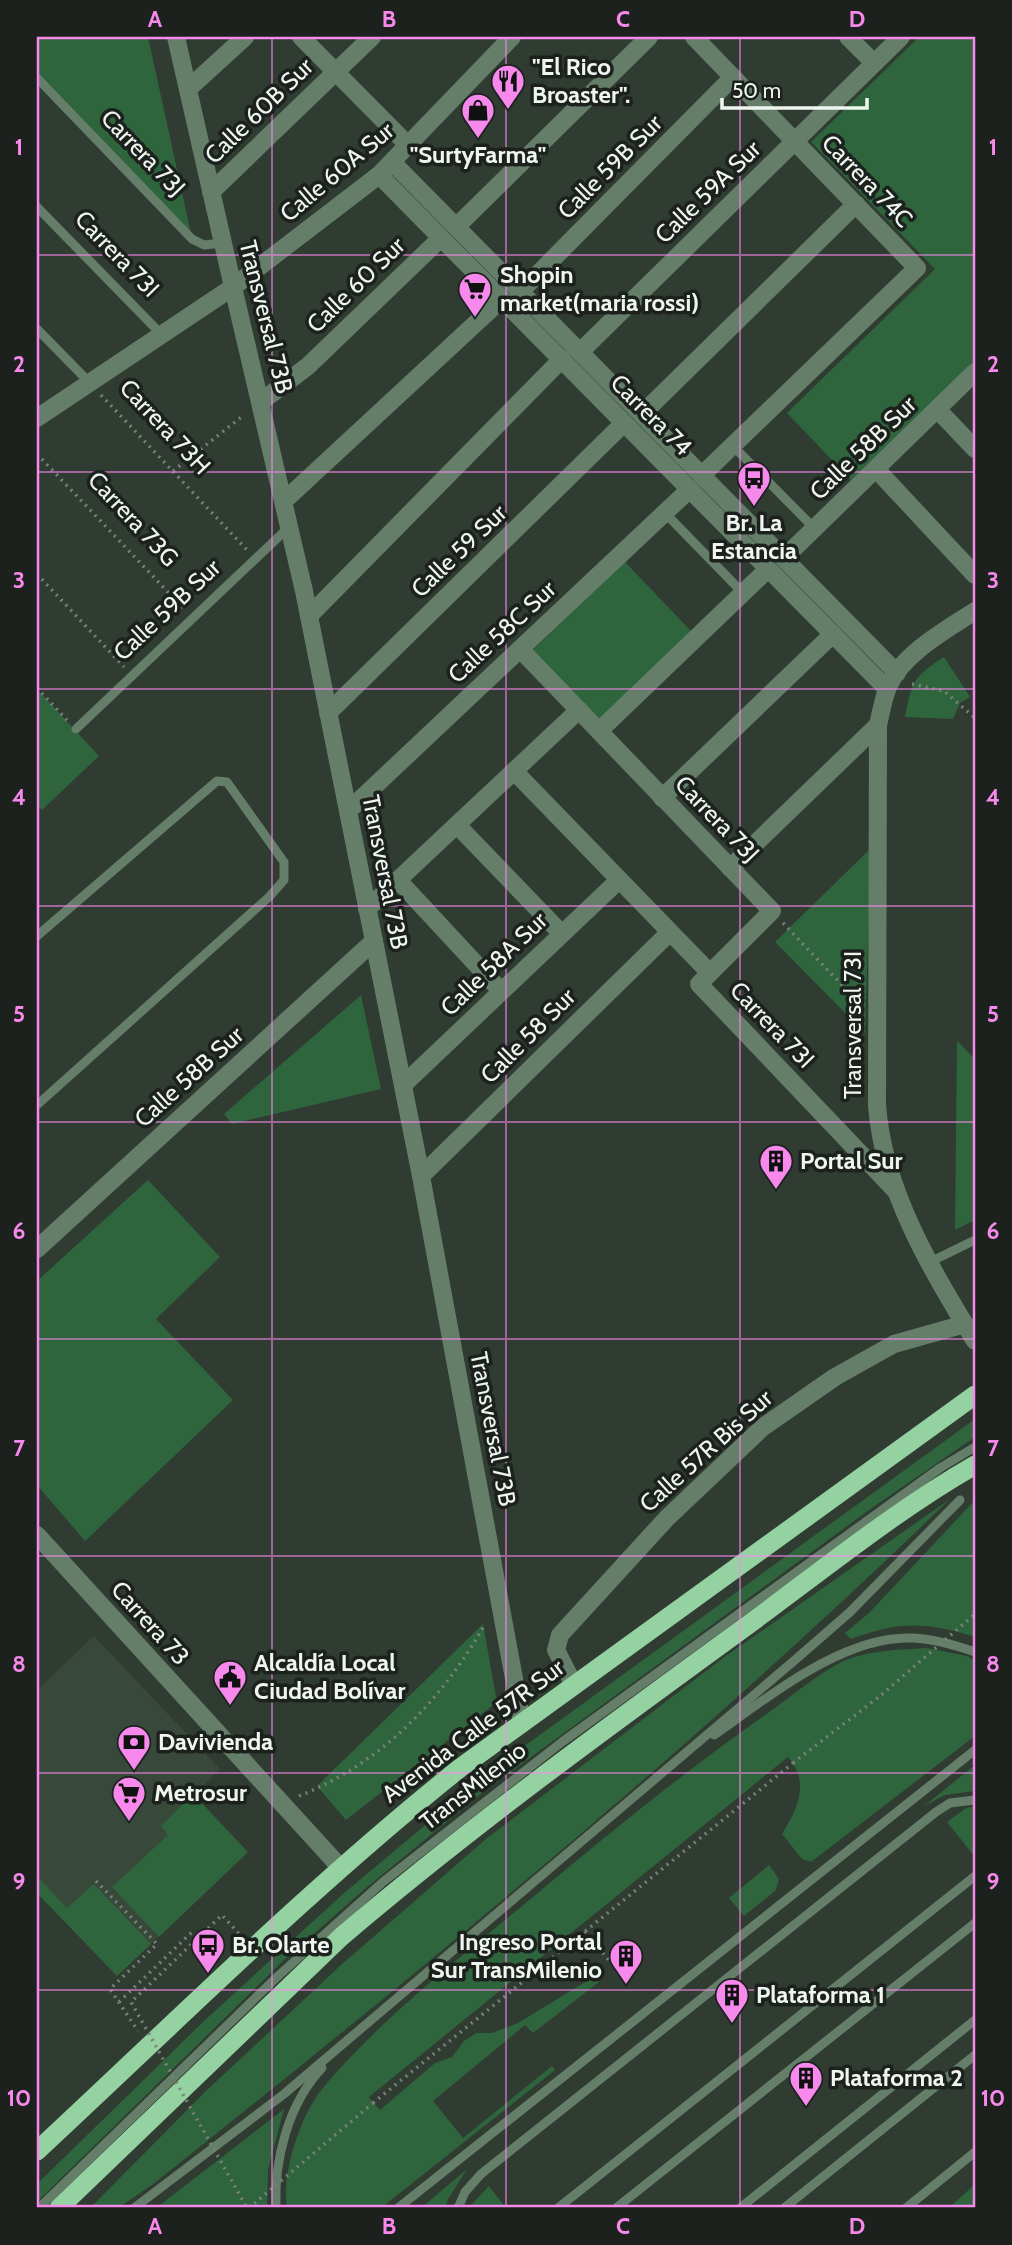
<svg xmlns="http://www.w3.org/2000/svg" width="1012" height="2245" viewBox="0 0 1012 2245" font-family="Cabin,sans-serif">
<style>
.built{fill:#38483b}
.green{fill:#2e653d}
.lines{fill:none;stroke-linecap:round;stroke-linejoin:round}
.path{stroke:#79827a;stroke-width:3.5;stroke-dasharray:2 5;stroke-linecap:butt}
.service{stroke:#647e69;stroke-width:9}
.minor{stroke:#647e69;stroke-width:18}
.tertiary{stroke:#647e69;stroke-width:18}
.trunk{stroke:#95d2a2;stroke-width:19}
.path-bridge{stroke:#79827a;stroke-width:3.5;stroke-dasharray:2 5;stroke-linecap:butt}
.grid{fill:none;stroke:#f788ec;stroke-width:2;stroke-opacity:0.55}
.labels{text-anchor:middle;stroke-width:7;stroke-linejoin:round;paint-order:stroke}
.poi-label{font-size:24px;font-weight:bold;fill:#eff6f0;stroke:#1c211d;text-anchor:start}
.street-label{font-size:24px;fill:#eff6f0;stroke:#1c211d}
.neatline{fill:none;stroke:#f788ec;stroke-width:2.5}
.grid-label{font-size:23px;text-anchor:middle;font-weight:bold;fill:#f788ec}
</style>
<rect width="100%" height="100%" fill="#303b32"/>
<polygon class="built" points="94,1636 220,1769 194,1795 248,1852 117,1976 37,1893 37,1690"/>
<g class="green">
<polygon points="37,37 148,37 192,238 37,76"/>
<polygon points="919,37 975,37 975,361 851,480 787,413 935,269 811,142"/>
<polygon points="625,562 691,631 598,721 532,651"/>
<path d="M944,657l26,40 -10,6 -7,16 -48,-2c7,-36 8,-40 39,-60z"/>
<polygon points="37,689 99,756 42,810 37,805"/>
<polygon points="871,848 865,1033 775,942"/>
<polygon points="361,995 381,1089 232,1124 224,1114"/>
<polygon points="957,1041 975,1059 975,1220 955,1230"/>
<polygon points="148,1180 220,1257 156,1319 233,1400 85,1541 37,1485 37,1281"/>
<polygon points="975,1419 975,1437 869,1510 482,1793 366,1888 284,1960 37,2202 37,2184 204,2021 343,1894 490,1771"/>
<path d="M950,1499c-251,244 -524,468 -798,686l-34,23h-28l117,-118 134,-125 145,-126 237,-181z"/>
<path d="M975,1500v137c-49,-15 -75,-16 -124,2l-6,-6 24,-20z"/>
<polygon points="483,1624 497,1702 346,1820 317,1786"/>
<path d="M927,1648l40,8 8,5v75l-164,126 -9,-3 -20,-25c16,-26 28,-52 6,-77l-419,340 11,13 55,-47 17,-6 12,-16 12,-8h16l26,-10 77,-47 4,6 -66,51 -8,-8 -92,76 30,37 89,-72 3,4 -174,138h-94c-6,-33 13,-92 35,-119 57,-69 141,-134 211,-192 76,-64 151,-125 232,-182 23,-16 45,-35 69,-49 27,-16 63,-16 93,-18z"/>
<polygon points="975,1765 975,1791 945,1795 924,1806"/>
<polygon points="193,1794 248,1852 159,1937 112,1887 168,1835 161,1826"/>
<polygon points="975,1806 975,1857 947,1822 966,1808"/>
<polygon points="769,1865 779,1879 776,1890 744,1916 729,1898"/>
<polygon points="37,1876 67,1908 94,1884 151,1944 117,1976 37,1893"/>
<polygon points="284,2109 268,2170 267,2208 156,2208"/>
<polygon points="467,2169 448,2199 446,2208 421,2208"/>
<polygon points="975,2184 975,2208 949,2208"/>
<polygon points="489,2186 506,2208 468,2208"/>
</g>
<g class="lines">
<g class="path">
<polyline points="101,395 247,550"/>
<polyline points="37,454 184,609"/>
<polyline points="173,471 244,415"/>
<polyline points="37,574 124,667"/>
<polyline points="912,684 944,691 975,718"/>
<polyline points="37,688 67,720"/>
<polyline points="783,923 860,1004"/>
<path d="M299,1796c83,-33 143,-96 186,-172"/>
<polyline points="96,1881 157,1944 110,1989 138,2031"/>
<polyline points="585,1931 611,1963"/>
<polyline points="198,1938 222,1915 241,1936"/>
<polyline points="373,2103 793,1763"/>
</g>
<g class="service">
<polyline points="37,78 192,239 204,245 222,243"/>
<polyline points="37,207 162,335"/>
<polyline points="37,329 90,383"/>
<polyline points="733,446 815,529"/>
<polyline points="665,513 743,593"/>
<polyline points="76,729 289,527"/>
<polyline points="37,936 217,781 227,782 284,862 284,880 269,897 37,1105"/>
<polyline points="930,1262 975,1240"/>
<path d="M714,1735c55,-38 129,-100 199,-97 22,1 42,7 62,14"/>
<polyline points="39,2208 278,1976 384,1881 562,1742 940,1468 975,1447"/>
<polyline points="134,2208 284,2094 795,1660 850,1612 960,1500"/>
<path d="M276,2208c-2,-48 12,-104 46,-140"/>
<polyline points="398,2208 975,1750"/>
<polyline points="458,2208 465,2192 481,2174 936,1812 950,1803 975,1800"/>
<polyline points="558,2208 975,1876"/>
<polyline points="616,2208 975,1923"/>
<polyline points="740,2208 975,2020"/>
<polyline points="784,2208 975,2055"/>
<polyline points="906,2208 975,2152"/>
</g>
<g class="minor">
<polyline points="301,37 409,146"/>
<polyline points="694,37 917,268 702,475"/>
<polyline points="848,37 874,63"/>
<polyline points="188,89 245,37"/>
<polyline points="211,192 372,37"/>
<polyline points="457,226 649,37"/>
<polyline points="233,287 304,591 421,1176 522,1722"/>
<polyline points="521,291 733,77"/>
<polyline points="580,352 901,37"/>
<polyline points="262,401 308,366 441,238"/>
<polyline points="937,409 975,449"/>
<polyline points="642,414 856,204"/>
<polyline points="876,469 975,575"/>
<polyline points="285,500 502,299"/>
<polyline points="784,558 975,372"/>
<polyline points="309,616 562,359"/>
<polyline points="520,649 772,911 699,984 896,1191"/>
<polyline points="328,713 624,423"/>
<polyline points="599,731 768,569"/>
<polyline points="514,771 710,973"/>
<polyline points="662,798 833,634"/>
<polyline points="348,811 690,489"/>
<polyline points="457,825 562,934"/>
<polyline points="730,868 878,725"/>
<polyline points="398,880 501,991"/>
<polyline points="367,909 579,710"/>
<polyline points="403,1085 619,880"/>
<polyline points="421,1176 670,932"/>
<polyline points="37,1249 374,941"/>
<polyline points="37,1535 340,1867"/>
<polyline points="574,1685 556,1650 560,1635 667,1518 763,1427 835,1377 894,1344 965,1324"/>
</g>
<g class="tertiary">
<polyline points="176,37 233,287"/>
<polyline points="393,163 897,673"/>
<polyline points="379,175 887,689"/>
<polyline points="37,418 233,287 379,175 512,37"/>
<path d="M975,611c-29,19 -73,43 -87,76 -5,12 -7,26 -10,38l-1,380c6,85 54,164 98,236"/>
</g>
<g class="trunk">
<path d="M37,2151c139,-129 274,-264 423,-383l515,-373"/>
<path d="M59,2208l282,-271c128,-109 264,-208 400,-307 77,-56 152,-118 234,-165"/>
</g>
<g class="path-bridge">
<polyline points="793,1763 880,1696 975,1614"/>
<polyline points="119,2002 192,1932 198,1938 131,2002 247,2208"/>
<polyline points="249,2208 373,2103"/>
</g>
</g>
<path class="grid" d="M272,37v2171M506,37v2171M740,37v2171M37,255h938M37,472h938M37,689h938M37,906h938M37,1122h938M37,1339h938M37,1556h938M37,1773h938M37,1990h938"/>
<defs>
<symbol id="restaurant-pin" viewBox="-11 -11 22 30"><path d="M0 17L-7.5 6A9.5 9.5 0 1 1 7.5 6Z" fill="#f788ec" stroke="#1c211d"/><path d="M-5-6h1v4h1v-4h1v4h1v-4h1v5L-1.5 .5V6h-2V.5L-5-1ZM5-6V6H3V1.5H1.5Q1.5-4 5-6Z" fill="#111"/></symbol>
<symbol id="shop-pin" viewBox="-11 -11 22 30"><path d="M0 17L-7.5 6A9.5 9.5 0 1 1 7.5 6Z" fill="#f788ec" stroke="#1c211d"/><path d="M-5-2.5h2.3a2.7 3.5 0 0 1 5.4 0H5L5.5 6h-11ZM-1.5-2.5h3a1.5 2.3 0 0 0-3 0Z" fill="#111"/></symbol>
<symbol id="supermarket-pin" viewBox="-11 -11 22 30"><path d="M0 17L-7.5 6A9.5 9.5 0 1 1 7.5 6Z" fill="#f788ec" stroke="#1c211d"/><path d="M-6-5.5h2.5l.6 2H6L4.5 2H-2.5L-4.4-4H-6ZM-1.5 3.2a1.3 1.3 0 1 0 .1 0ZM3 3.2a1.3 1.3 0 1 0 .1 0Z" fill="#111"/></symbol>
<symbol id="bus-pin" viewBox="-11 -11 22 30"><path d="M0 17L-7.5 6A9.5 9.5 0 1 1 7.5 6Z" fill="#f788ec" stroke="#1c211d"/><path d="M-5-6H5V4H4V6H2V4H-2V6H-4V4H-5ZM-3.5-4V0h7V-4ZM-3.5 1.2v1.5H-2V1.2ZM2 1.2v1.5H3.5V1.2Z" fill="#111"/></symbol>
<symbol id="building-pin" viewBox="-11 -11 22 30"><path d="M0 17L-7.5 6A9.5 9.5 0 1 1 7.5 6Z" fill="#f788ec" stroke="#1c211d"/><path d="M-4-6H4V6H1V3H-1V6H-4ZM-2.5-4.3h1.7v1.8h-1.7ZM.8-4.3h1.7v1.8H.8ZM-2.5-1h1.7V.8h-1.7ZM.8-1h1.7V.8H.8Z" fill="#111"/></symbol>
<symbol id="civic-pin" viewBox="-11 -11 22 30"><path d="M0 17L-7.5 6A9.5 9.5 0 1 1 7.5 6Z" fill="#f788ec" stroke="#1c211d"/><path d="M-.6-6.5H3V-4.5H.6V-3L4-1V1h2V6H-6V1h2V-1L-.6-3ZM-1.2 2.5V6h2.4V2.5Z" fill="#111"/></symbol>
<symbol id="bank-pin" viewBox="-11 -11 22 30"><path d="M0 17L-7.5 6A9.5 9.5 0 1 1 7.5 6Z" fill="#f788ec" stroke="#1c211d"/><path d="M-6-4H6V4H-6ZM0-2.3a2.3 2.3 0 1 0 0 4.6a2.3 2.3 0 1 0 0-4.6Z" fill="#111"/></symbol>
</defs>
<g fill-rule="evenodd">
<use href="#restaurant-pin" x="489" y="62" width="38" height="52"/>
<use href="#shop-pin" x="459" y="91" width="38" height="52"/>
<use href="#supermarket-pin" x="456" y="270" width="38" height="52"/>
<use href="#bus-pin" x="735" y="459" width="38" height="52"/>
<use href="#building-pin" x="757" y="1142" width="38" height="52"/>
<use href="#civic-pin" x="211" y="1658" width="38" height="52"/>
<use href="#bank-pin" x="115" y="1723" width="38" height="52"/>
<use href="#supermarket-pin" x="110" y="1774" width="38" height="52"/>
<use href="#bus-pin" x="189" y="1926" width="38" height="52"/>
<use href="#building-pin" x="607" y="1937" width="38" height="52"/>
<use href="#building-pin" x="713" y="1976" width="38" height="52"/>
<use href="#building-pin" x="787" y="2059" width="38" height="52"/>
</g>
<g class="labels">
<g class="poi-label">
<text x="532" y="75">"El Rico<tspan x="532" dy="28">Broaster".</tspan></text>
<text x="478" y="163" text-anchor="middle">"SurtyFarma"</text>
<text x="500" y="283">Shopin<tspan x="500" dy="28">market(maria rossi)</tspan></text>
<text x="754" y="531" text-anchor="middle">Br. La<tspan x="754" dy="28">Estancia</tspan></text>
<text x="800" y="1169">Portal Sur</text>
<text x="254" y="1671">Alcaldía Local<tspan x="254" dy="28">Ciudad Bolívar</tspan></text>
<text x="158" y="1750">Davivienda</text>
<text x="154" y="1801">Metrosur</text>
<text x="602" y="1950" text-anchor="end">Ingreso Portal<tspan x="602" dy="28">Sur TransMilenio</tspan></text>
<text x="232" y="1953">Br. Olarte</text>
<text x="756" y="2003">Plataforma 1</text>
<text x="830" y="2086">Plataforma 2</text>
</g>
<g class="street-label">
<text transform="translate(259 111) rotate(-44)" y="8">Calle 60B Sur</text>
<text transform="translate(143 153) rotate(46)" y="8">Carrera 73J</text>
<text transform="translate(610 167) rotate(-45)" y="8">Calle 59B Sur</text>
<text transform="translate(337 172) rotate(-40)" y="8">Calle 60A Sur</text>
<text transform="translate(867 181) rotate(46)" y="8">Carrera 74C</text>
<text transform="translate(708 192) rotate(-44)" y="8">Calle 59A Sur</text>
<text transform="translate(117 254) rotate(46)" y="8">Carrera 73I</text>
<text transform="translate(356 285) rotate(-44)" y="8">Calle 60 Sur</text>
<text transform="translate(266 317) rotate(76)" y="8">Transversal 73B</text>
<text transform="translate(651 415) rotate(45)" y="8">Carrera 74</text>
<text transform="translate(165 427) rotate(47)" y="8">Carrera 73H</text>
<text transform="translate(863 448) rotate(-44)" y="8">Calle 58B Sur</text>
<text transform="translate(133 519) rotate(47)" y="8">Carrera 73G</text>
<text transform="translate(459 551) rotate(-44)" y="8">Calle 59 Sur</text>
<text transform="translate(167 610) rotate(-43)" y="8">Calle 59B Sur</text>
<text transform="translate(502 632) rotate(-43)" y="8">Calle 58C Sur</text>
<text transform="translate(717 819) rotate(46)" y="8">Carrera 73J</text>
<text transform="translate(385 872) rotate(79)" y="8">Transversal 73B</text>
<text transform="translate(494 964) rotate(-44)" y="8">Calle 58A Sur</text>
<text transform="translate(772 1025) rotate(46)" y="8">Carrera 73I</text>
<text transform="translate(853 1025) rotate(-90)" y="8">Transversal 73I</text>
<text transform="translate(528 1036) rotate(-45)" y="8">Calle 58 Sur</text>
<text transform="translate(189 1077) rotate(-42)" y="8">Calle 58B Sur</text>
<text transform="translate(493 1429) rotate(79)" y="8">Transversal 73B</text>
<text transform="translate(706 1451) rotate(-42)" y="8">Calle 57R Bis Sur</text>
<text transform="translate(150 1623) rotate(48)" y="8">Carrera 73</text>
<text transform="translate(473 1731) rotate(-37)" y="8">Avenida Calle 57R Sur</text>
<text transform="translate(473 1786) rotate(-38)" y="8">TransMilenio</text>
</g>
</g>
<rect width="1012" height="2245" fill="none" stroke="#1c211d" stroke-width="77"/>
<path d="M722 98v10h145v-10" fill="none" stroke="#eff6f0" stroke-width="3.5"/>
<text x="732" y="98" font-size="21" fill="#eff6f0" stroke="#1c211d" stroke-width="5" paint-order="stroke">50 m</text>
<rect x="38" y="38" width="936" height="2168" class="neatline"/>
<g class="grid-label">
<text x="155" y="27">A</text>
<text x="389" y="27">B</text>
<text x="623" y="27">C</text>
<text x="857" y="27">D</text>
<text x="19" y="155">1</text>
<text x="993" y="155">1</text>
<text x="19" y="372">2</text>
<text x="993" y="372">2</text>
<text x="19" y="588">3</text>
<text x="993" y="588">3</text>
<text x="19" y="805">4</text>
<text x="993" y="805">4</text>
<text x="19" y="1022">5</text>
<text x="993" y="1022">5</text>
<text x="19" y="1239">6</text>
<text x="993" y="1239">6</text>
<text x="19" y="1456">7</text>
<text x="993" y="1456">7</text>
<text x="19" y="1672">8</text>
<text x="993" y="1672">8</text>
<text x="19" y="1889">9</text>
<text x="993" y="1889">9</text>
<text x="19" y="2106">10</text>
<text x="993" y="2106">10</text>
<text x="155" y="2234">A</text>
<text x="389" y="2234">B</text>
<text x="623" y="2234">C</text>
<text x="857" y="2234">D</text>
</g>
</svg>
